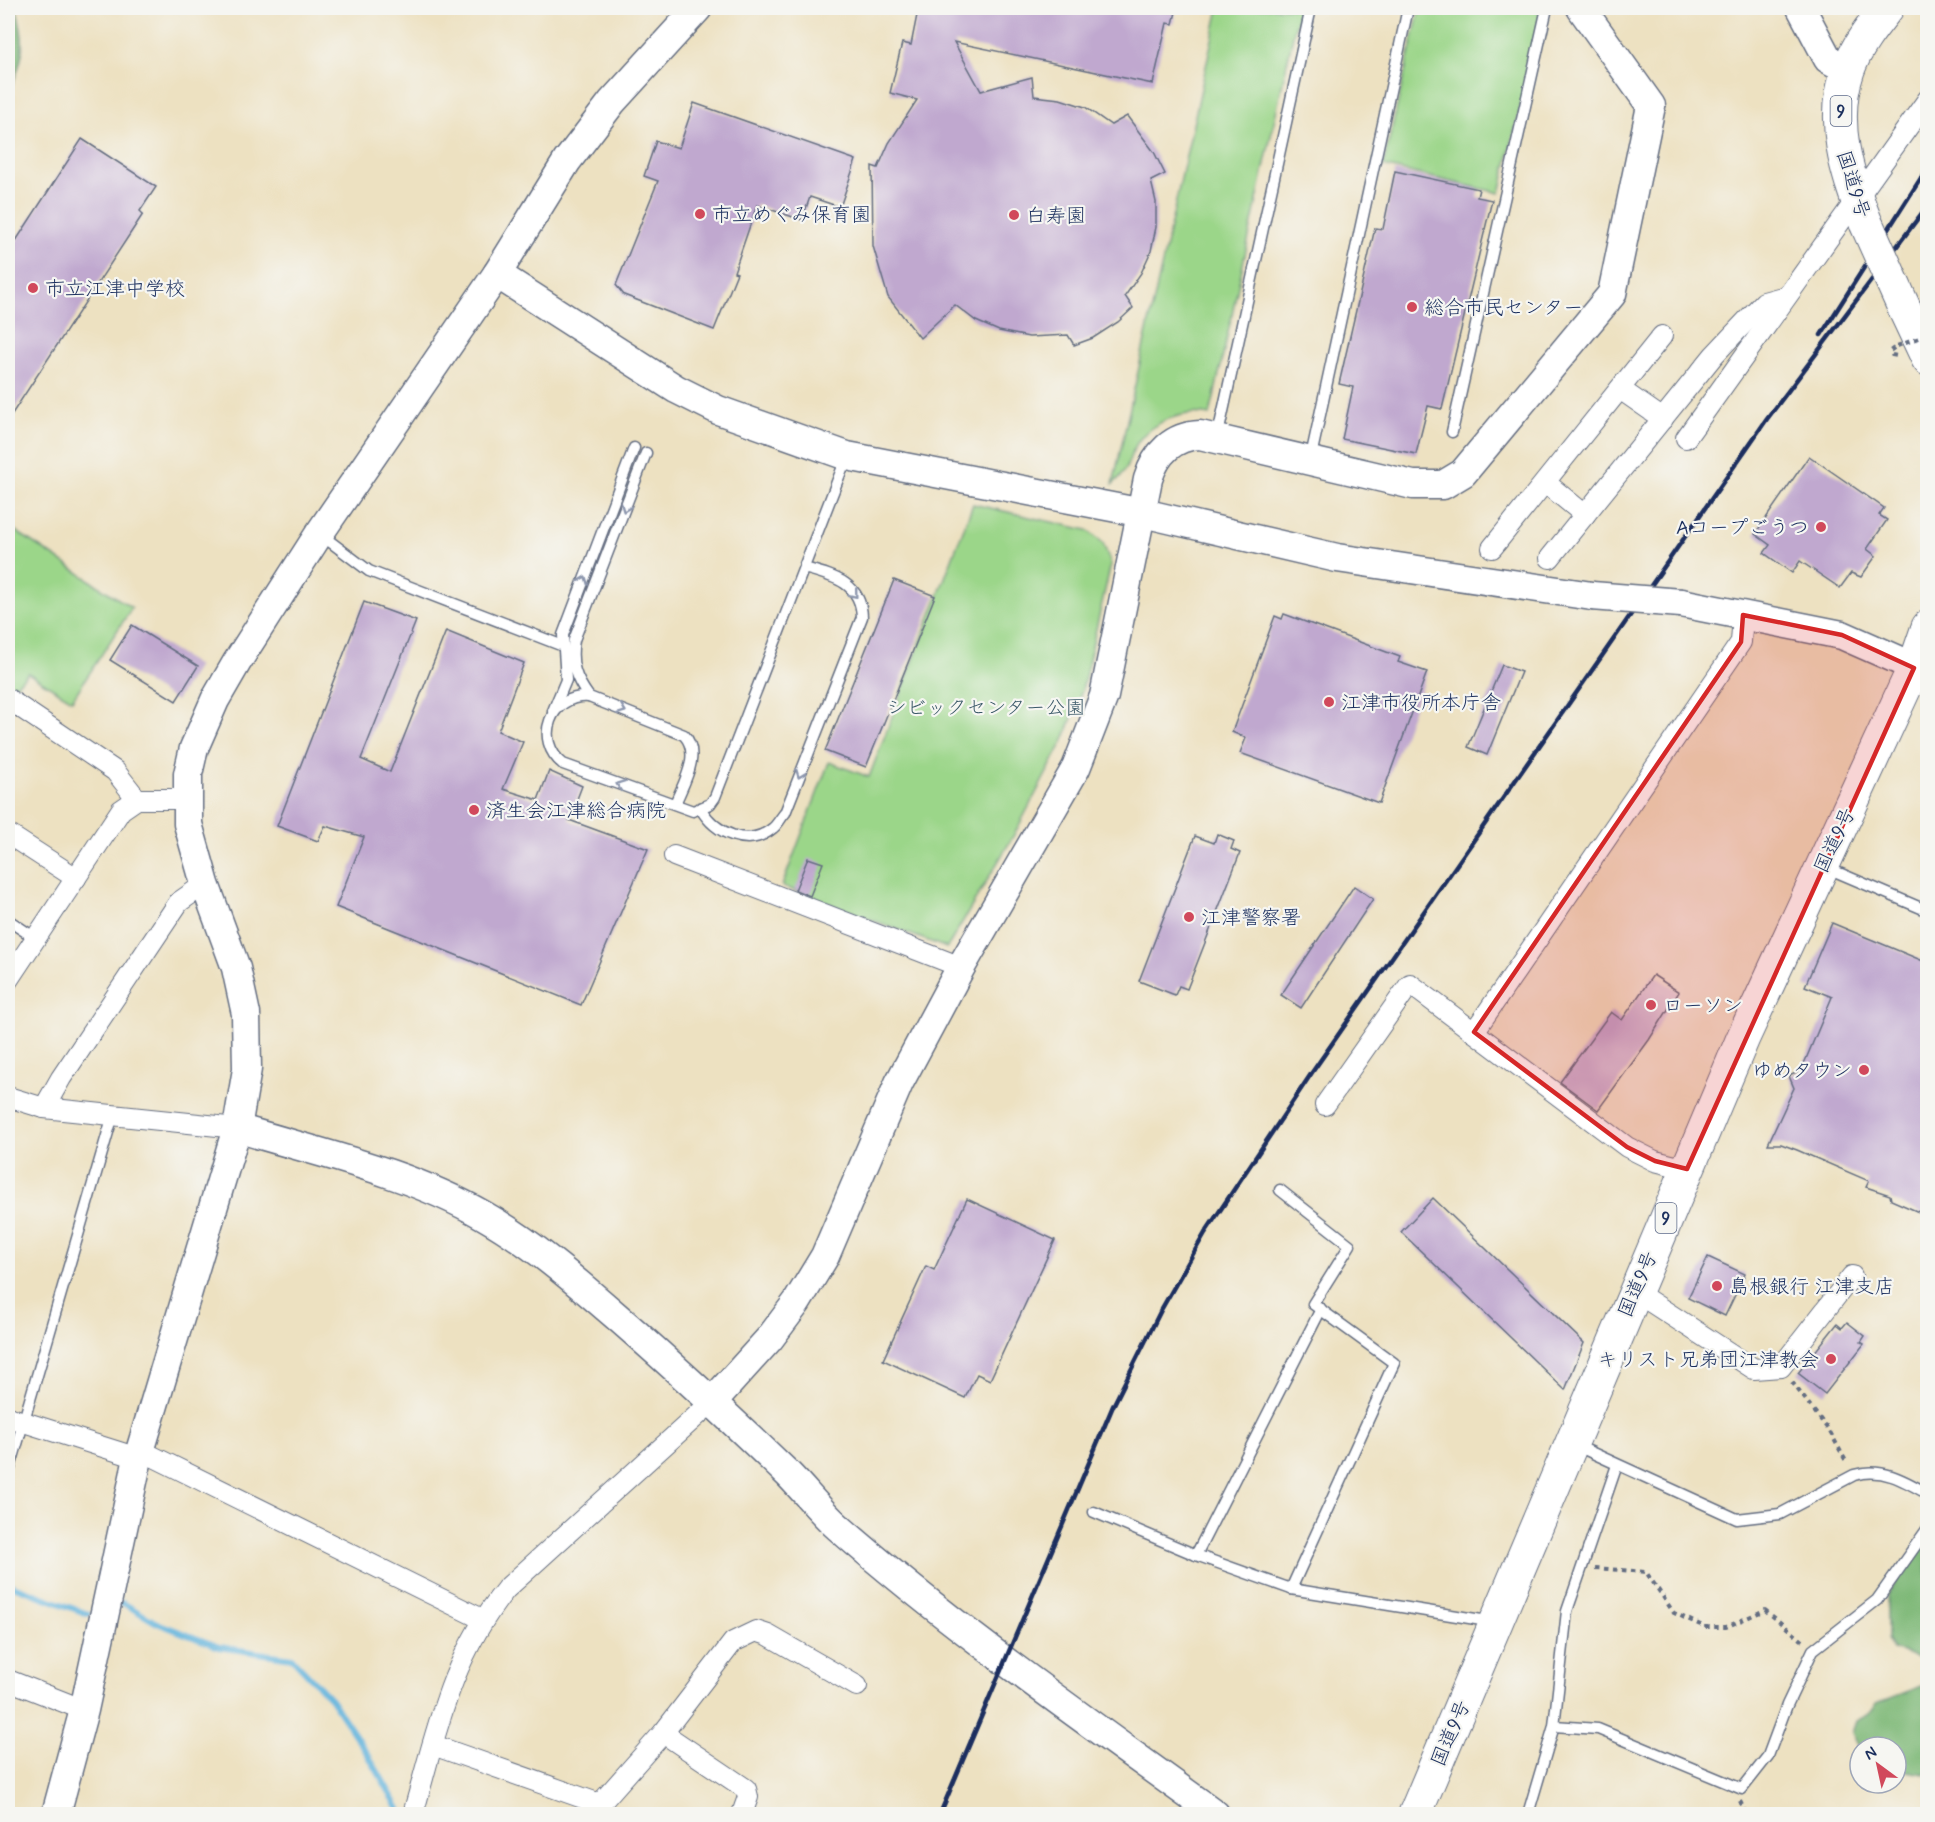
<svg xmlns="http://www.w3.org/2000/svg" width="1935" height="1822" viewBox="0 0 1935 1822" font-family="Mynerve,'Klee One',sans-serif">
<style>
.green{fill:#9bd689;stroke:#5b8274;stroke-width:1.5}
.forest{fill:#7cb775;stroke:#4c736a;stroke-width:1.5}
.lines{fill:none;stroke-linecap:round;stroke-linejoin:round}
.stream{stroke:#61b3dc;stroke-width:6}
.building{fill:#c0a8cf}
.lane-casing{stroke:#646d81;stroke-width:13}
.street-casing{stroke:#646d81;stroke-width:22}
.secondary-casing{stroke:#646d81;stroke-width:31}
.highway-casing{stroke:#646d81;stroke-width:35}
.path{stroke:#646d81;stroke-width:4;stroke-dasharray:4.5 4.5;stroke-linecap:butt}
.lane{stroke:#fff;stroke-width:10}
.street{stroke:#fff;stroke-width:20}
.secondary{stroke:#fff;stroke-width:28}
.highway{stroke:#fff;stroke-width:33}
.rail{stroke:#1b2f5e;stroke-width:4.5}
.secondary-bridge-casing{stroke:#646d81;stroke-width:31;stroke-linecap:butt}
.highway-bridge-casing{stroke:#646d81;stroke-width:35;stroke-linecap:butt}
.path-bridge{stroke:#646d81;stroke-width:4;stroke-dasharray:4.5 4.5;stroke-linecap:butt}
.secondary-bridge{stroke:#fff;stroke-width:28}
.highway-bridge{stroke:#fff;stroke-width:33}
.oneway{stroke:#8d97ae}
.marked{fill:#d62828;fill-opacity:0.2;stroke:#d62828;stroke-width:4.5;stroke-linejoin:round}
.poi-dot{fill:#d1495b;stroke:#f6f6f2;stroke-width:2}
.labels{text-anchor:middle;stroke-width:4.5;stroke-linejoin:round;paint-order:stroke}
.shield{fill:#f6f6f2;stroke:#5d6b8a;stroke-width:1.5}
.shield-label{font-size:18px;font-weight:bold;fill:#1b2f5e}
.street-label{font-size:20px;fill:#1b2f5e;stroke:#f6f6f2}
.poi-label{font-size:20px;fill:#1b2f5e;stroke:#f6f6f2;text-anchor:start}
.park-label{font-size:20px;fill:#3b5969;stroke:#f6f6f2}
</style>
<rect width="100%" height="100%" fill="#f6f6f2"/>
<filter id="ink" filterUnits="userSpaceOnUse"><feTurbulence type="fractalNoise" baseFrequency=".0167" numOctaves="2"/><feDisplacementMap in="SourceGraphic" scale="12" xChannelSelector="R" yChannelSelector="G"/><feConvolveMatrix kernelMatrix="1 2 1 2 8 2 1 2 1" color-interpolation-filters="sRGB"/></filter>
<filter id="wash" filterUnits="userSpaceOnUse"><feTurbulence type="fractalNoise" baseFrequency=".008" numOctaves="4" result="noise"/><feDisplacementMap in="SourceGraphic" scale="24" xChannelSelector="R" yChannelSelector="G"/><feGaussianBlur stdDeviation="1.35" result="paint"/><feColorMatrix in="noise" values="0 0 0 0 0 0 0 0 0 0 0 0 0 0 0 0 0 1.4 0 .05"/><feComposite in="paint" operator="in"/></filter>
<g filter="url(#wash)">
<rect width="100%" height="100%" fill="#ede1c1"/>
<g class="green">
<path d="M1219,8h80l-89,407c-25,-6 -61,7 -74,30 -11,19 -5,23 -23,39z"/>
<polygon points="1420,8 1524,8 1543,12 1500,193 1383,166"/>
<polygon points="973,504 1087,530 1103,543 1111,564 1082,690 1064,740 1014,835 947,948 782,886 829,762 869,777"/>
<polygon points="8,526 132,608 72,700 28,673 14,687 8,683"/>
</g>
<g class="forest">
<path d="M8,8h6l3,3c10,39 6,48 -9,84z"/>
<polygon points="1927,1535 1927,1660 1893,1650 1887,1639 1887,1595"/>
<polygon points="1927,1684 1928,1771 1925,1774 1896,1769 1896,1747 1859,1747 1852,1733 1856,1721 1868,1715 1877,1703"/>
</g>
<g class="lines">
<g class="stream">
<polyline points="8,1584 88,1614"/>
<polyline points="119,1604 123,1603 157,1623 219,1647 292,1658 331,1699 367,1753 402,1814"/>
</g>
</g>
<g id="blocks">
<g class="building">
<polygon points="930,8 1177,8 1173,24 1167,23 1153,84 954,42 981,91 1032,77 1034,96 1060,99 1085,107 1111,125 1127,116 1154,152 1165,174 1151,181 1156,202 1156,227 1151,251 1141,273 1125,296 1133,308 1118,322 1093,338 1074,345 1068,335 1029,337 999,331 976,321 955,305 920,338 888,297 873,246 872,166 878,168 889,143 917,100 890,93 902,43 911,45 918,10 929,11"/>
<polygon points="694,103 856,160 840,207 810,197 802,220 757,205 734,272 737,273 714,330 624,295 616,285 658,181 644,176 656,141 679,148"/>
<polygon points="82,139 156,187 140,211 143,214 8,420 8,253"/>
<polygon points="1395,171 1479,189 1477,197 1492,200 1442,409 1428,406 1416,454 1342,439 1353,387 1339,384 1375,228 1383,229"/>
<polygon points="1809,456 1884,508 1879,515 1887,520 1867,549 1876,556 1861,577 1851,573 1840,588 1800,561 1792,573 1764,553 1770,545 1755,534"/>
<polygon points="894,580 935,596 866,767 825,751"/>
<polygon points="364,602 416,621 361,759 390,772 446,631 524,663 498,731 523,742 503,789 538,800 549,771 582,786 569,820 648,849 581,1005 336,907 364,837 325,826 318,841 277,826"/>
<polygon points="1284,614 1400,657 1398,662 1427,672 1379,803 1240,753 1246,738 1232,732 1275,616 1282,619"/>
<polygon points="132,625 198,666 176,701 110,660"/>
<polygon points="1502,665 1521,672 1487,755 1468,747"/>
<polygon points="1217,834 1234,841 1231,849 1240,853 1187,989 1179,986 1175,995 1139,981 1195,836 1214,843"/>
<polygon points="808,858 823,863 810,896 795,890"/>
<polygon points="1354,886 1373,899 1301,1008 1281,995"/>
<polygon points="1832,923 1928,963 1928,1216 1891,1200 1890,1195 1866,1187 1869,1181 1797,1150 1781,1144 1768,1144 1794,1088 1789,1076 1801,1071 1832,997 1805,986"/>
<polygon points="1653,975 1679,992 1649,1040 1598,1110 1560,1082 1611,1012 1622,1020"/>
<polygon points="1433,1198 1584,1343 1565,1390 1401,1232"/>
<polygon points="967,1199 1055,1240 990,1380 977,1374 965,1398 883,1360 926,1266 934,1270"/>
<polygon points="1708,1257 1745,1274 1725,1316 1688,1298"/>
<polygon points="1847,1322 1865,1336 1861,1342 1864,1344 1825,1394 1798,1373 1837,1324 1842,1328"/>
</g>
</g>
</g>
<g filter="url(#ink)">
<use href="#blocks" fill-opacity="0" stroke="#646d81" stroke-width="1.5"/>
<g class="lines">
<defs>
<g id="lane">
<polyline points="1452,432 1547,8"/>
<polyline points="1217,439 1311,8"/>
<polyline points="1310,461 1408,8"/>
<polyline points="320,534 369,571 563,646"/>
<path d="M589,697c-14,-19 -19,-34 -15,-57l72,-187"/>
<polyline points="553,711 566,680 563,635 634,448"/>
<path d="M675,804c8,-20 27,-50 9,-69l-95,-38c-39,-3 -56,43 -26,67l130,47 17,-7 5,-7 132,-341"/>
<path d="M701,809c14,24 47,40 72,19 5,-4 8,-11 12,-15l77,-196c-1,-35 -29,-41 -58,-49"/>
<polyline points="1825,867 1928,911"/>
<polyline points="8,920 35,938"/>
<polyline points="1280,1190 1350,1245 1313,1304 1394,1363 1291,1589"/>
<path d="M1573,1444l164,75 43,-5 74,-39c28,-8 50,5 74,19"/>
<polyline points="8,1475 113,1115"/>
<polyline points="1094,1512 1196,1555 1291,1589 1494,1622"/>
<polyline points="1196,1555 1321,1309"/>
<polyline points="1554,1726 1598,1729 1742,1789 1768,1756 1787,1705 1813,1650 1877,1600 1928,1528"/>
<polyline points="1528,1814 1554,1726 1567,1611 1617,1465"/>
</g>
<g id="street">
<polyline points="1620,389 1663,419"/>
<polyline points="1686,438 1928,99"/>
<polyline points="1546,483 1585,515"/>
<polyline points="1492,548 1662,336"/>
<polyline points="1550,558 1714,355 1764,302 1786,296"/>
<polyline points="8,699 115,771 137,799"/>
<polyline points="8,834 76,878"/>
<polyline points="674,856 961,967"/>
<polyline points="8,980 121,810 137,799 186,799"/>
<polyline points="1474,1032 1741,642 1743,615"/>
<polyline points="8,1097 44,1108 237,1128"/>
<polyline points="1325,1105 1410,984 1627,1147 1655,1161 1687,1169"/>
<polyline points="44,1108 61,1078 179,902 205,884"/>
<polyline points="1634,1291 1754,1369 1781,1367 1852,1276"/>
<polyline points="8,1417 138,1458"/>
<polyline points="140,1450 482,1619"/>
<polyline points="8,1680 84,1710"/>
<polyline points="663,1733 733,1642 756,1631 768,1635 857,1686"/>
<polyline points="433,1745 600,1804 663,1733 746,1789 748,1797 742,1814"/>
<path d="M413,1814c24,-84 37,-155 93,-225l207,-188"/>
</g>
<g id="secondary">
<polyline points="1801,8 1828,59 1848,70"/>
<polyline points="497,274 676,389 718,410 847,456 1143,513 1337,558 1592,596"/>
<polyline points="1681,603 1842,635 1928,673"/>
<path d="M237,1128c82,25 171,44 246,87 51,29 95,68 140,107 56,49 111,100 165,152 17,17 32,37 50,53 119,104 249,194 377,287"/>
<path d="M713,1401l57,-63 27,-36 28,-46 74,-173 62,-116 115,-199 28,-72 44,-217c8,-26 25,-43 52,-44l213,50h30l20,-12 149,-179 39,-188 -70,-98"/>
<polyline points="56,1814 84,1710 138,1458 237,1128 247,1069 246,1014 236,968 205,884 188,824 188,774 194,748 215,700 237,662 319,534 497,274 567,161 612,102 698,8"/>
</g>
<g id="highway">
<path d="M1866,223c-19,-48 -36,-101 -18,-153 8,-23 24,-43 39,-62"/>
<polyline points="1905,310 1928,359"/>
<polyline points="1415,1814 1743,1038 1914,668 1928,627"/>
</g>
</defs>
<use href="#lane" class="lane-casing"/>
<use href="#street" class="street-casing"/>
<use href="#secondary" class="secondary-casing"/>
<use href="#highway" class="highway-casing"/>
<g class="path">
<polyline points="1894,348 1890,351 1892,355 1898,356"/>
<polyline points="1792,1382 1830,1432 1847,1463"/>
<polyline points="1595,1568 1646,1572 1674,1613 1705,1627 1726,1627 1765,1610 1803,1641"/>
<polyline points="1740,1801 1746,1814"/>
</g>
<use href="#lane" class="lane"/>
<use href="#street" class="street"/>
<use href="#secondary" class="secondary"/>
<use href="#highway" class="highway"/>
<g class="rail">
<polyline points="1821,335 1928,167"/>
<polyline points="940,1814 1113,1406 1161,1310 1205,1233 1313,1071 1767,419 1928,205"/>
</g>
<defs>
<polyline id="secondary-bridge" points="1592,596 1681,603"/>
<polyline id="highway-bridge" points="1866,223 1905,310"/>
</defs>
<use href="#secondary-bridge" class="secondary-bridge-casing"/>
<use href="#highway-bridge" class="highway-bridge-casing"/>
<polyline class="path-bridge" points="1897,346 1928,335"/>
<use href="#secondary-bridge" class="secondary-bridge"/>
<use href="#highway-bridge" class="highway-bridge"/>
</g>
<defs><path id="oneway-chevron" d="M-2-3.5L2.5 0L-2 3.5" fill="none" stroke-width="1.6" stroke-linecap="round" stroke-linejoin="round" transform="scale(1.5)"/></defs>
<g class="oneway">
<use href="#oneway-chevron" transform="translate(625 508) rotate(111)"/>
<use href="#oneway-chevron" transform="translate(584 580) rotate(-69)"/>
<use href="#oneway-chevron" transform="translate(854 594) rotate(51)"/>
<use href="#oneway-chevron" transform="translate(622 710) rotate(21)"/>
<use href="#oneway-chevron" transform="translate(800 774) rotate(111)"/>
<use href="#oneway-chevron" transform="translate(620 785) rotate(-159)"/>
</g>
</g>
<path class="marked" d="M1743,615l99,20 72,33 -227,501 -32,-8 -28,-14 -153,-115 267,-390z"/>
<g class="poi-dot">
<circle cx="700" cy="214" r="6"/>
<circle cx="1014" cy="215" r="6"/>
<circle cx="33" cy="288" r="6"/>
<circle cx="1412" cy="307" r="6"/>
<circle cx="1821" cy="527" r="6"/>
<circle cx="1329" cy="702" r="6"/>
<circle cx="474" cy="810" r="6"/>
<circle cx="1189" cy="917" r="6"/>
<circle cx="1651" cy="1005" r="6"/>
<circle cx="1864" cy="1070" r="6"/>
<circle cx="1717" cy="1286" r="6"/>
<circle cx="1831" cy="1359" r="6"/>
</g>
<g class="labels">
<g class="shield">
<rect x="1830.5" y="96" width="21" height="30" rx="4.5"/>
<rect x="1655.5" y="1203" width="21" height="30" rx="4.5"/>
</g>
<g class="shield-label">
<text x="1841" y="117">9</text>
<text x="1666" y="1224">9</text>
</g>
<g class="street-label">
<text transform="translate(1854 184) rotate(73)" y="7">国道9号</text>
<text transform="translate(1834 840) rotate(-65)" y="7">国道9号</text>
<text transform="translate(1637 1284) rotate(-67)" y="7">国道9号</text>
<text transform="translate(1450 1733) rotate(-67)" y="7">国道9号</text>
</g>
<g class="poi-label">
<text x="712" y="221">市立めぐみ保育園</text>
<text x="1026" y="222">白寿園</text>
<text x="45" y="295">市立江津中学校</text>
<text x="1424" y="314">総合市民センター</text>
<text x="1809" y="534" text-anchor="end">Aコープごうつ</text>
<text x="1341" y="709">江津市役所本庁舎</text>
<text x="486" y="817">済生会江津総合病院</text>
<text x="1201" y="924">江津警察署</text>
<text x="1663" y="1012">ローソン</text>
<text x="1852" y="1077" text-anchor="end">ゆめタウン</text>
<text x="1729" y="1293">島根銀行 江津支店</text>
<text x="1819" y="1366" text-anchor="end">キリスト兄弟団江津教会</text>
</g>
<g class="park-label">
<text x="986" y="714">シビックセンター公園</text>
</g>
</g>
<rect width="1935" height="1822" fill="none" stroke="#f6f6f2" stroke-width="30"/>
<g transform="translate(1878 1765) rotate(327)"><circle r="28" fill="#f6f6f2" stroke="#9ea6b7" stroke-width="1.5"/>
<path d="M0-4.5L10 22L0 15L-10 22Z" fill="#d1495b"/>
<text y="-9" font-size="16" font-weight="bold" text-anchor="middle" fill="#1b2f5e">N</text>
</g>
</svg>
